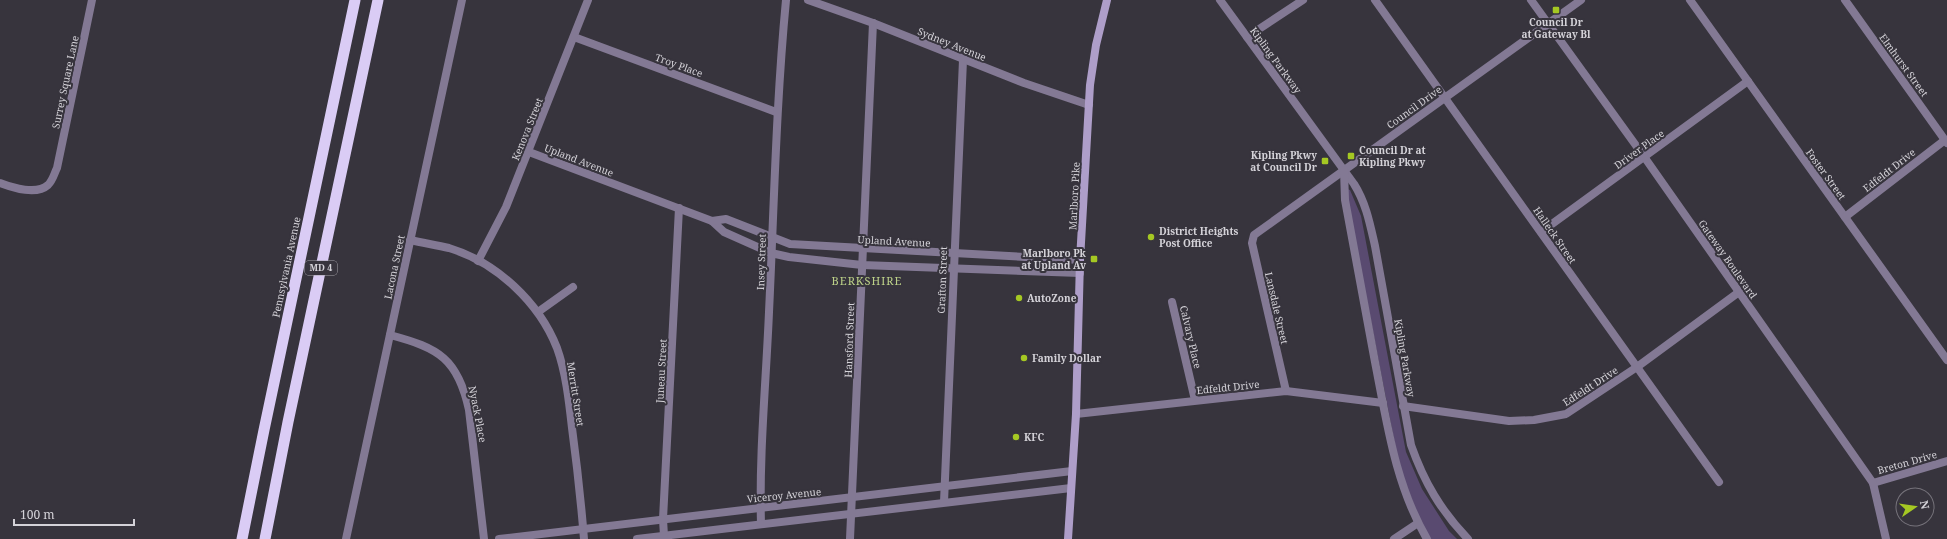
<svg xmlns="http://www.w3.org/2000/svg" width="1947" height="539" viewBox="0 0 1947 539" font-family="'Noto Serif',serif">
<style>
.green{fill:#594a70}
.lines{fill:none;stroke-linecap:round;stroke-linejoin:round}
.minor{stroke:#837994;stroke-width:8}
.tertiary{stroke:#837994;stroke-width:8}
.secondary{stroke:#ae9ec9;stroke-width:8}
.trunk{stroke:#daccf5;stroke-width:11}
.poi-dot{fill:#a5c823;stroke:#37343d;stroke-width:1.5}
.labels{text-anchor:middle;stroke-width:4;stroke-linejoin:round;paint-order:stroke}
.shield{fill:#37343d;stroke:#a5a3aa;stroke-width:1}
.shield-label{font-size:9px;font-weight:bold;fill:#d4d2d8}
.poi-label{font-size:10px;font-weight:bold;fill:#d4d2d8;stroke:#37343d;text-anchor:start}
.street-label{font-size:10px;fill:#d4d2d8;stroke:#37343d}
.neighbourhood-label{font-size:11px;letter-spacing:1px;fill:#bcd188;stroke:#37343d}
</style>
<rect width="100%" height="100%" fill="#37343d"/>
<polygon class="green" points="1347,189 1350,190 1361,216 1406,452 1422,489 1449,531 1457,539 1431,539 1423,527 1400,470 1346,193"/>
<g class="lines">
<g class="minor">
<polyline points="808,0 873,23 1024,83 1089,105"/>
<polyline points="1375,0 1719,482"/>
<polyline points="1690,0 1947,360"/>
<polyline points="1845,0 1947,143"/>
<polyline points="574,37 776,112"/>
<polyline points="1247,37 1303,0"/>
<polyline points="529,152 712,221 724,232 771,253 789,257 862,265 1080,273"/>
<path d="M0,183c13,5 37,12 48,2 5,-5 6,-11 9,-17l35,-168"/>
<polyline points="1845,217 1945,140"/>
<polyline points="712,221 726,219 790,244 1080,260"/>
<polyline points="1541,232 1748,81"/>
<path d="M410,240c13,3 26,5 39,8 47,14 90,54 108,100 9,25 12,53 15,80 5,37 9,74 12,111"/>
<polyline points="478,261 506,207 588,0"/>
<polyline points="1172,302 1195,400"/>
<polyline points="538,312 573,287"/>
<path d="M390,335c49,13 68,24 79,75l15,129"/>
<polyline points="1286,391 1252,243 1254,235 1581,0"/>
<polyline points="1403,406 1509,421 1534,420 1566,414 1637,367 1739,292"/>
<polyline points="1076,414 1286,391 1383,403"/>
<polyline points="1873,483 1947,461"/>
<polyline points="944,502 963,60"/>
<path d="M761,524c-2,-71 5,-141 8,-212 5,-104 7,-208 17,-312"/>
<polyline points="664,536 663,519 679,208"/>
<polyline points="346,539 462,0"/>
<polyline points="499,539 1072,471"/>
<polyline points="637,539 1071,488"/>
<polyline points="850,539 873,23"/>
<polyline points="1394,539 1418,523"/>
</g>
<g class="tertiary">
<path d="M1220,0l134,184c12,19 16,40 21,62l36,199c13,37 30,66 57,94"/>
<polyline points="1531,0 1645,158 1873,483 1886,539"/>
<path d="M1344,170l1,30c10,54 20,108 30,162 12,61 20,122 52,177"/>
</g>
<polyline class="secondary" points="1068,539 1076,414 1080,260 1090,85 1096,45 1107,0"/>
<g class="trunk">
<polyline points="242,539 264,430 355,0"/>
<polyline points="265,539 288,422 378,0"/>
</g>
</g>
<g class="poi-dot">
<rect x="1552" y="6" width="8" height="8" rx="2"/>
<rect x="1347" y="152" width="8" height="8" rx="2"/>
<rect x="1321" y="157" width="8" height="8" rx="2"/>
<circle cx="1151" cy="237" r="4"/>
<rect x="1090" y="255" width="8" height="8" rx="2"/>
<circle cx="1019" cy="298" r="4"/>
<circle cx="1024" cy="358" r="4"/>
<circle cx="1016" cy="437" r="4"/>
</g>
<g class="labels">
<rect class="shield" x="305" y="261" width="32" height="14" rx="3"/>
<g class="shield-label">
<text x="321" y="271">MD 4</text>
</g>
<g class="poi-label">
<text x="1556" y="26" text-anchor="middle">Council Dr<tspan x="1556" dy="12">at Gateway Bl</tspan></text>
<text x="1359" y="154">Council Dr at<tspan x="1359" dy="12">Kipling Pkwy</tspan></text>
<text x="1317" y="159" text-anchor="end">Kipling Pkwy<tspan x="1317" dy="12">at Council Dr</tspan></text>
<text x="1159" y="235">District Heights<tspan x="1159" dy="12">Post Office</tspan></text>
<text x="1086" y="257" text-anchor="end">Marlboro Pk<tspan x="1086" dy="12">at Upland Av</tspan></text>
<text x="1027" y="302">AutoZone</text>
<text x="1032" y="362">Family Dollar</text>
<text x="1024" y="441">KFC</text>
</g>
<g class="street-label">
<text transform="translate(952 44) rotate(22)" y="4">Sydney Avenue</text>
<text transform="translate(1276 60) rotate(54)" y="4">Kipling Parkway</text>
<text transform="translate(679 65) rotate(20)" y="4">Troy Place</text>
<text transform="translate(1904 65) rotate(54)" y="4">Elmhurst Street</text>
<text transform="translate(65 82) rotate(-78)" y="4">Surrey Square Lane</text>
<text transform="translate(1414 107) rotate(-36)" y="4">Council Drive</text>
<text transform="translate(527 129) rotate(-68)" y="4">Kenova Street</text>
<text transform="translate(1639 149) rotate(-36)" y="4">Driver Place</text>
<text transform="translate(579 160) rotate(21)" y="4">Upland Avenue</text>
<text transform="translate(1889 170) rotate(-38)" y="4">Edfeldt Drive</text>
<text transform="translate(1826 174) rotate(54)" y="4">Foster Street</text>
<text transform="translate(1074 196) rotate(-87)" y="4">Marlboro Pike</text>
<text transform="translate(1555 235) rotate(55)" y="4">Halleck Street</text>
<text transform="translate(894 241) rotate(3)" y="4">Upland Avenue</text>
<text transform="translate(1728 259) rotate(55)" y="4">Gateway Boulevard</text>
<text transform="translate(761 262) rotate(-88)" y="4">Insey Street</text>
<text transform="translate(286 267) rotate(-78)" y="4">Pennsylvania Avenue</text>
<text transform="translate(394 267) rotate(-78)" y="4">Lacona Street</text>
<text transform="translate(942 280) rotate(-88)" y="4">Grafton Street</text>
<text transform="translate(1277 308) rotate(77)" y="4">Lansdale Street</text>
<text transform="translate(1191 337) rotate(77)" y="4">Calvary Place</text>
<text transform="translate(849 340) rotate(-88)" y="4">Hansford Street</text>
<text transform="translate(1405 358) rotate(80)" y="4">Kipling Parkway</text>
<text transform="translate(661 371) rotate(-87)" y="4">Juneau Street</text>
<text transform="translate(1590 386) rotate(-33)" y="4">Edfeldt Drive</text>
<text transform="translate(1228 387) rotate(-6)" y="4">Edfeldt Drive</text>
<text transform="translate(576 394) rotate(81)" y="4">Merritt Street</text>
<text transform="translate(478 414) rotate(79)" y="4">Nyack Place</text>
<text transform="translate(1907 462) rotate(-16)" y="4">Breton Drive</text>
<text transform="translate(784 495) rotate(-6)" y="4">Viceroy Avenue</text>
</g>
<g class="neighbourhood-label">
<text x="867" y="285">BERKSHIRE</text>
</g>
</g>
<g transform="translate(1915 507) rotate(77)"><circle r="19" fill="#37343d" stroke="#76737b"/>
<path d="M0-3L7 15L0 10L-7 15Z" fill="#a5c823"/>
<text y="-6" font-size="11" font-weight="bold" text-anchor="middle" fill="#d4d2d8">N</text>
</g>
<path d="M14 519v6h120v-6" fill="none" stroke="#d4d2d8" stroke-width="2"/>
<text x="20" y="519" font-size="12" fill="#d4d2d8" stroke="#37343d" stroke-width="3" paint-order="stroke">100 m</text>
</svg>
